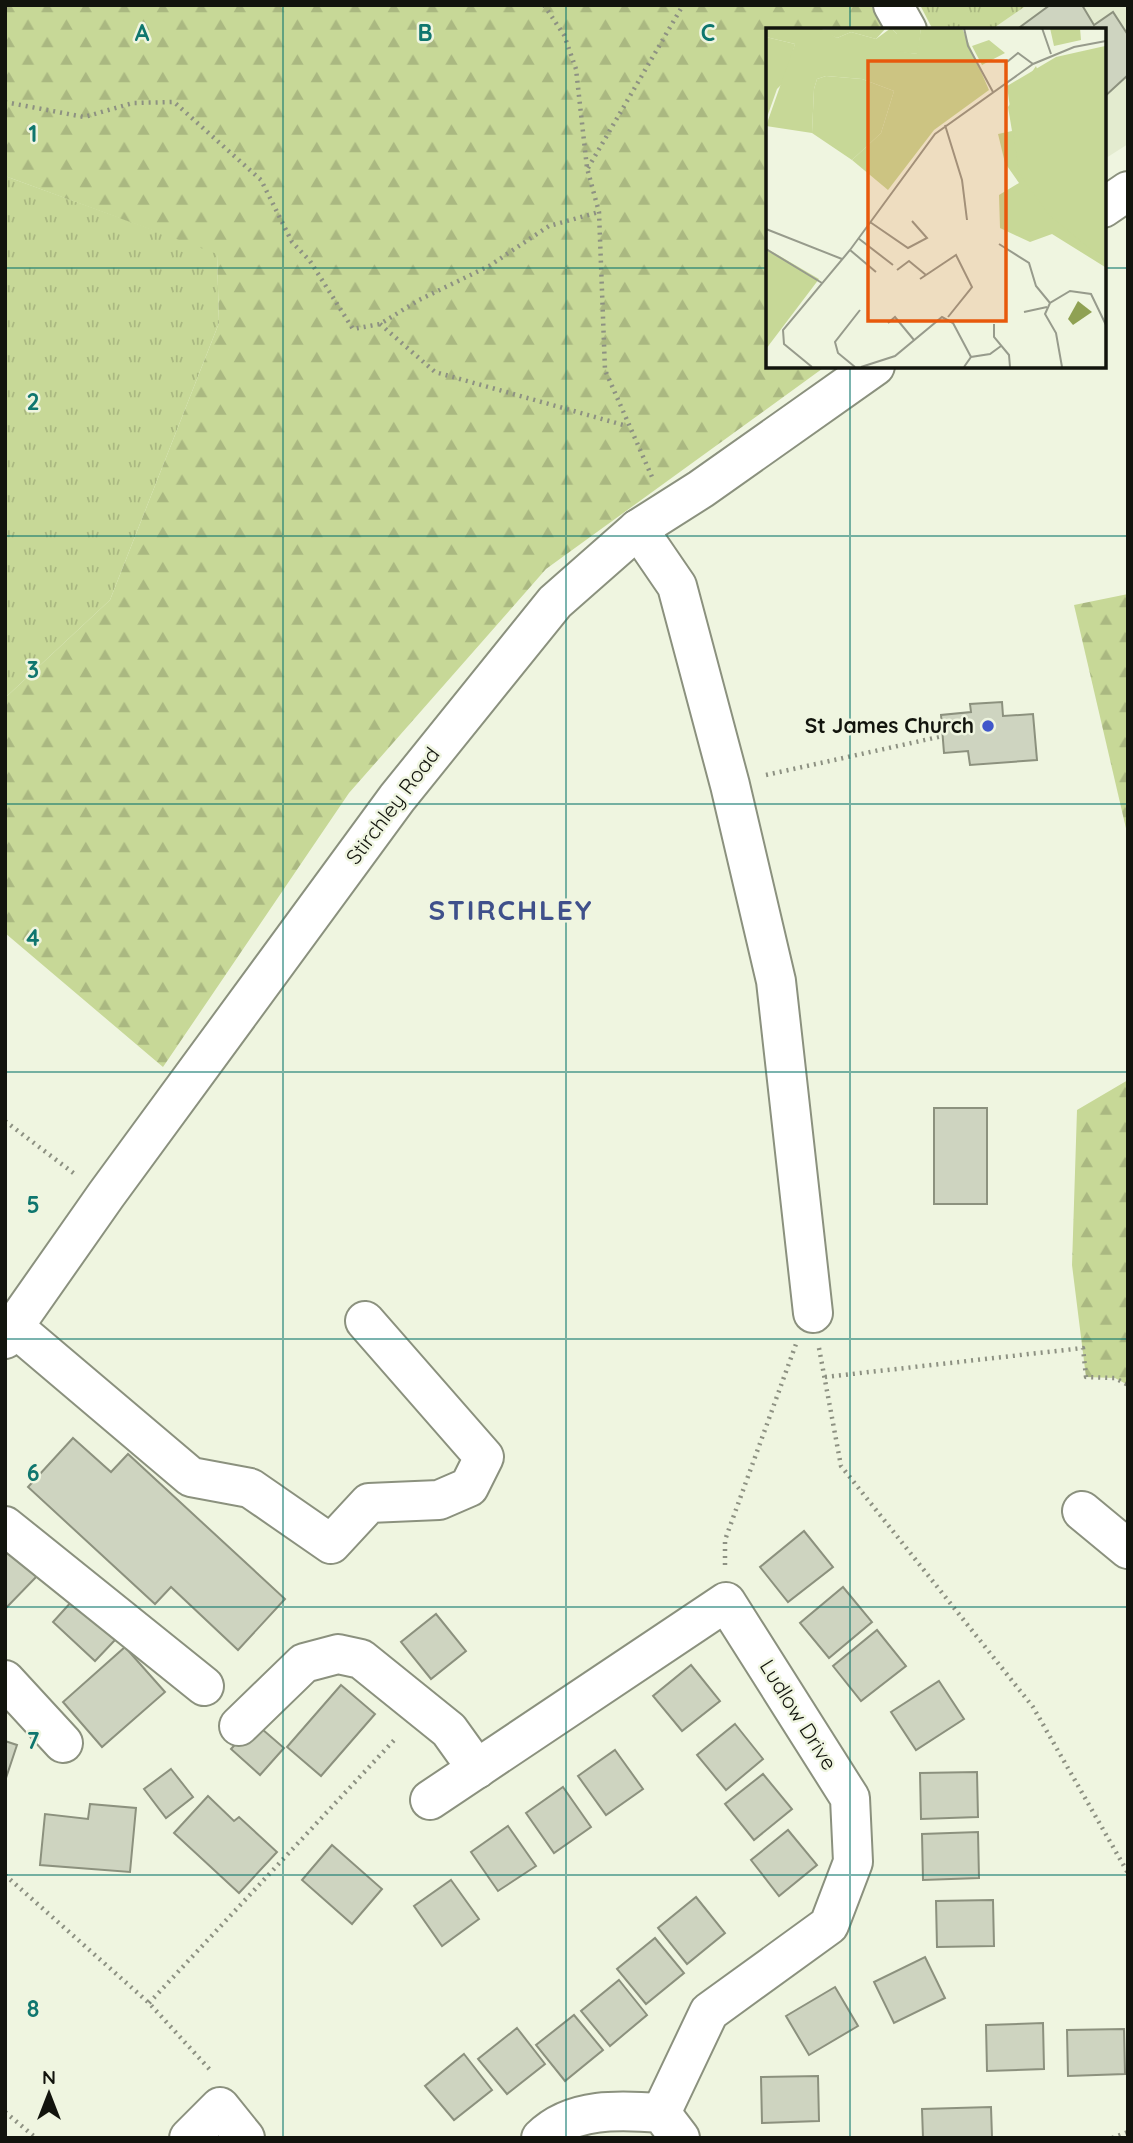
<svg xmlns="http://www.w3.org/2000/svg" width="1133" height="2143" viewBox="0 0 1133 2143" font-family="Quicksand,sans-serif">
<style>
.built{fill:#e3ebcf}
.grass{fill:url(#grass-tufts)}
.forest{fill:url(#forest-firs)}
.building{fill:#ced4c0;stroke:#8c917e;stroke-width:2}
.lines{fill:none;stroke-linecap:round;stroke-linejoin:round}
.minor-casing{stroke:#8b917e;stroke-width:42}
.path{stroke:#8d9182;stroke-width:4.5;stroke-dasharray:2 5;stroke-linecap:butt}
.minor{stroke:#fff;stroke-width:38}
.grid{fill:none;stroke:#0f766e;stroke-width:2;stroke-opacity:0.55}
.poi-dot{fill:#4057ca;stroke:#eff5e0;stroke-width:2.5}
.labels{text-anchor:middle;stroke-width:5;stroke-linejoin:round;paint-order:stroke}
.poi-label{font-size:21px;font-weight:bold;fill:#12140d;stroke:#eff5e0;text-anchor:end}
.street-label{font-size:21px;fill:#12140d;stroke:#eff5e0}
.district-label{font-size:28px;font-weight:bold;letter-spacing:2px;fill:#3f508b;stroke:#eff5e0}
.inset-road{fill:none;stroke:#979b8c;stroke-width:2}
.view{fill:#e8590c;fill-opacity:0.15;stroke:#e8590c;stroke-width:3.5}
.inset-edge{fill:none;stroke:#12140d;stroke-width:3.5}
.grid-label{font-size:23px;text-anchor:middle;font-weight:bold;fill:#0f766e;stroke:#eff5e0;stroke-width:5;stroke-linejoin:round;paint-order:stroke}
</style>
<defs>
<pattern id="grass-tufts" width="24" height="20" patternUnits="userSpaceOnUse" patternTransform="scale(1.75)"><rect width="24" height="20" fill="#c7d897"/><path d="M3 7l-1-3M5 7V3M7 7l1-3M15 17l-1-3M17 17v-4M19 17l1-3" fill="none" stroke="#aab881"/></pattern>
<pattern id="forest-firs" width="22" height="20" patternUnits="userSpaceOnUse" patternTransform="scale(1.75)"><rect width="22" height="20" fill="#c7d897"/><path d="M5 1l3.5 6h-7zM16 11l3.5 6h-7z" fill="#aab881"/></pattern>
</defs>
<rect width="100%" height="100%" fill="#eff5e0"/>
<polygon class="built" points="1027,5 1128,5 1128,144 1103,160 1103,30 991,30"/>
<g class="grass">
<polygon points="920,5 1027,5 991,30 933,30"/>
<polygon points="5,176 217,253 219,323 110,600 5,698"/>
</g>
<g class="forest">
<polygon points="5,5 871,5 883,30 767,30 767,366 826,366 546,569 349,793 163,1067 5,933 5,698 110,600 219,323 217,254 5,176"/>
<polygon points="1128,594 1128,837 1074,605"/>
<polygon points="1128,1080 1128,1385 1115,1378 1086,1377 1072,1265 1077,1110"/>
</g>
<g class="building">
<polygon points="1050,5 1082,5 1094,25 1113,12 1128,35 1128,75 1103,98 1103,30 1016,30"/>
<polygon points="1002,702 1003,716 1033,714 1037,760 970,765 968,751 944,753 941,715 971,712 970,704"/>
<rect x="934" y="1108" width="53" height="96"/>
<polygon points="73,1438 111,1472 128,1454 285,1599 238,1650 171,1587 155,1604 28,1487"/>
<polygon points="804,1531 833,1567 788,1602 760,1567"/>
<polygon points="5,1542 39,1574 5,1609"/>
<polygon points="843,1587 872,1622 829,1658 800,1623"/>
<polygon points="73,1600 115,1640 95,1661 53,1622"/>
<polygon points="436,1614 466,1651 431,1679 401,1642"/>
<polygon points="877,1630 906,1666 861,1701 833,1666"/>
<polygon points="125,1647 165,1692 102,1747 63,1702"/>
<polygon points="691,1665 720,1701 682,1731 653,1696"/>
<polygon points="939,1681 964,1719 916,1750 891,1712"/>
<polygon points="341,1685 375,1714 321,1776 287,1747"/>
<polygon points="255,1723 284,1748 260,1775 231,1749"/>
<polygon points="735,1724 763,1759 726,1790 697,1755"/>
<polygon points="5,1741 17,1745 5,1781"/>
<polygon points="615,1750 643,1789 606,1815 578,1776"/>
<polygon points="171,1769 193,1797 166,1818 144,1789"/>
<polygon points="977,1772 978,1817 921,1819 920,1773"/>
<polygon points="763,1774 792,1809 754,1840 725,1804"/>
<polygon points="563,1787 591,1827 554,1853 526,1813"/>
<polygon points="208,1796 234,1821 239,1817 277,1852 239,1893 174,1833"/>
<polygon points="90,1804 136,1808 130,1872 40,1865 45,1814 88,1819"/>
<polygon points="508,1826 536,1866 498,1891 471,1852"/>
<polygon points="788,1830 817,1865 779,1896 751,1860"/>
<polygon points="978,1832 979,1878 923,1880 922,1834"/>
<polygon points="332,1845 382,1889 352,1924 302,1880"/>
<polygon points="451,1880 479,1919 442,1946 414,1906"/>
<polygon points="696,1897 725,1933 687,1964 658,1928"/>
<polygon points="993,1900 994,1946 937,1947 936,1901"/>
<polygon points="655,1938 684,1973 646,2004 617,1969"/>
<polygon points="925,1957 945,1998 894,2023 874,1982"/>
<polygon points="619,1980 647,2015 610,2046 581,2011"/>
<polygon points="835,1987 858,2026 809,2055 786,2016"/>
<polygon points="574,2015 603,2050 565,2081 536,2045"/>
<polygon points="1043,2023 1044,2069 987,2071 986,2025"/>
<polygon points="517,2028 545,2064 507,2094 478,2059"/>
<polygon points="1124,2029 1125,2074 1068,2076 1067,2030"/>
<polygon points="464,2054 492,2090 454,2120 425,2086"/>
<polygon points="818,2076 819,2121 762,2123 761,2077"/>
<polygon points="991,2107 992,2137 923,2138 922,2109"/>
</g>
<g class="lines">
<defs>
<g id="minor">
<polyline points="893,5 907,30"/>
<polyline points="1103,208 1128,191"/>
<polyline points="638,529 677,586 730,785 776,981 813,1313"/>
<polyline points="14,1327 191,1477 250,1488 331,1544 369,1503 439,1500 469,1487 484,1457 365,1321"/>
<polyline points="5,1339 106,1195 397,798 555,602 638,529 701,489 875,366"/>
<polyline points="1082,1511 1128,1549"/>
<polyline points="5,1526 204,1686"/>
<polyline points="5,1680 63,1743"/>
<polyline points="239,1726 304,1663 338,1654 361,1659 449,1730 477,1769"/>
<polyline points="430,1800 726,1602 850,1798 853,1862 829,1925 709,2012 661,2113"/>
<polyline points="189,2138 220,2107 245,2138"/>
<path d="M541,2138c31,-31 80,-28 120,-25l19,25"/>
</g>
</defs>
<use href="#minor" class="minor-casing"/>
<g class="path">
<polyline points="544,5 564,35 576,69 587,168 599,212 605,370 652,477"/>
<polyline points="5,102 84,117 133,103 174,102 261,180 292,242 310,261 353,329 380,324 419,300 489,266 549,226 599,212"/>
<polyline points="588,168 683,5"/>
<polyline points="380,324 435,372 627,426"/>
<polyline points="766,775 943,736"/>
<polyline points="5,1121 76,1175"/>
<polyline points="819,1348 841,1466 1033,1707 1128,1873"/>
<polyline points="825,1377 1083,1348 1086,1377 1115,1378 1128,1385"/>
<polyline points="725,1565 725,1540 796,1344"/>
<polyline points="5,1875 149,2003 212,2072"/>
<polyline points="149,2003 397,1737"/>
<polyline points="5,2112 36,2138"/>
<polyline points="1112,2138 1128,2132"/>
</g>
<use href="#minor" class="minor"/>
</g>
<path class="grid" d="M283,5v2133M566,5v2133M850,5v25M5,268h762M1103,268h25M850,366v1772M5,536h1123M5,804h1123M5,1072h1123M5,1339h1123M5,1607h1123M5,1875h1123"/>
<circle class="poi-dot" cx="988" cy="726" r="7"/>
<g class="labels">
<g class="poi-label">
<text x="974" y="733">St James Church</text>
</g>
<g class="street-label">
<text transform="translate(393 806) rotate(-53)" y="7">Stirchley Road</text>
<text transform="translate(798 1715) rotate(58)" y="7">Ludlow Drive</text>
</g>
<g class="district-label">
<text x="511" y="920">STIRCHLEY</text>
</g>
</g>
<g transform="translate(766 28)">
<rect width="340" height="340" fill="#eff5e0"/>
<path d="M120,0l-10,11 -25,-7 -14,6 -18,-8zM125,0h30l-3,26 -22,-2 1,-18zM0,9l29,7 -10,37 -8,8 -11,31zM223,12l16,13 -23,12 -10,-19zM60,48l36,3 32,12 -13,42 -29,27 -40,-27 2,-44 3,-10z" fill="#c7d897"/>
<path d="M0,0h54l17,10 14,-6 25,7 15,-11 6,6v17l20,3 4,-26h41l27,62 -55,40 -46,60 -36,-30 29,-27 13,-42 -32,-12 -36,-3 -9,3 -3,10 -2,44 -46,-7 29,-82 -29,-7zM284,0h30l1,12 -27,6zM270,38l69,187v14l-53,-33 -22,8 -30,-14 -1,-33 20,-12 -14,-20 -7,-29 14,-3 -4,-24z" fill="#c7d897"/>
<path d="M339,18v215l-56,-46 -30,-42 -12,-87 49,-29zM0,220l53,31 -53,70z" fill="#c7d897"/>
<path d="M312,273l14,11 -19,13 -5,-6z" fill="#8fa153"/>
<path class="inset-road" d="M198,0l4,18 25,46M276,0l9,26M241,34l11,-9 15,11M179,97l17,55 5,40M104,194l38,26 19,-10 -15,-17M0,201l76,30M92,210l35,27M233,216l30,19 7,23 14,17M0,221l56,34M84,222l26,22M131,242l12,-9 17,14M154,251l36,-24 16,32 -24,30M258,284l23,-5M122,295l7,-6 19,23M228,296v13l15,18 1,12M46,339l-28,-23 -1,-14 67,-80 85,-116 98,-70 41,-17 32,-6M89,339l-17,-14 -3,-11 25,-32M95,339l34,-11 47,-39 11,6 18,34M198,339l7,-10 19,-3 11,-8M296,339l-6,-34 -11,-19 5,-11 20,-12 21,3 15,31"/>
<path class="view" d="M102,33h138v260h-138z"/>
<rect width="340" height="340" class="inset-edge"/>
</g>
<g class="grid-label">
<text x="142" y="41">A</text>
<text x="425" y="41">B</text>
<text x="708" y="41">C</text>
<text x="33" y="142">1</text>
<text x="33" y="410">2</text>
<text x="33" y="678">3</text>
<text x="33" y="946">4</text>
<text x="33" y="1213">5</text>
<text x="33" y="1481">6</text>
<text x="33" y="1749">7</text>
<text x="33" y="2017">8</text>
</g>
<rect width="1133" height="2143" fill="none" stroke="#12140d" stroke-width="14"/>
<g transform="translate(49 2094)" stroke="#eff5e0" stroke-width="5" paint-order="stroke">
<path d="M0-5L12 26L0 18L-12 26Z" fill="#12140d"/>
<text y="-10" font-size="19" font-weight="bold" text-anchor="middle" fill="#12140d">N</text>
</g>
</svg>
